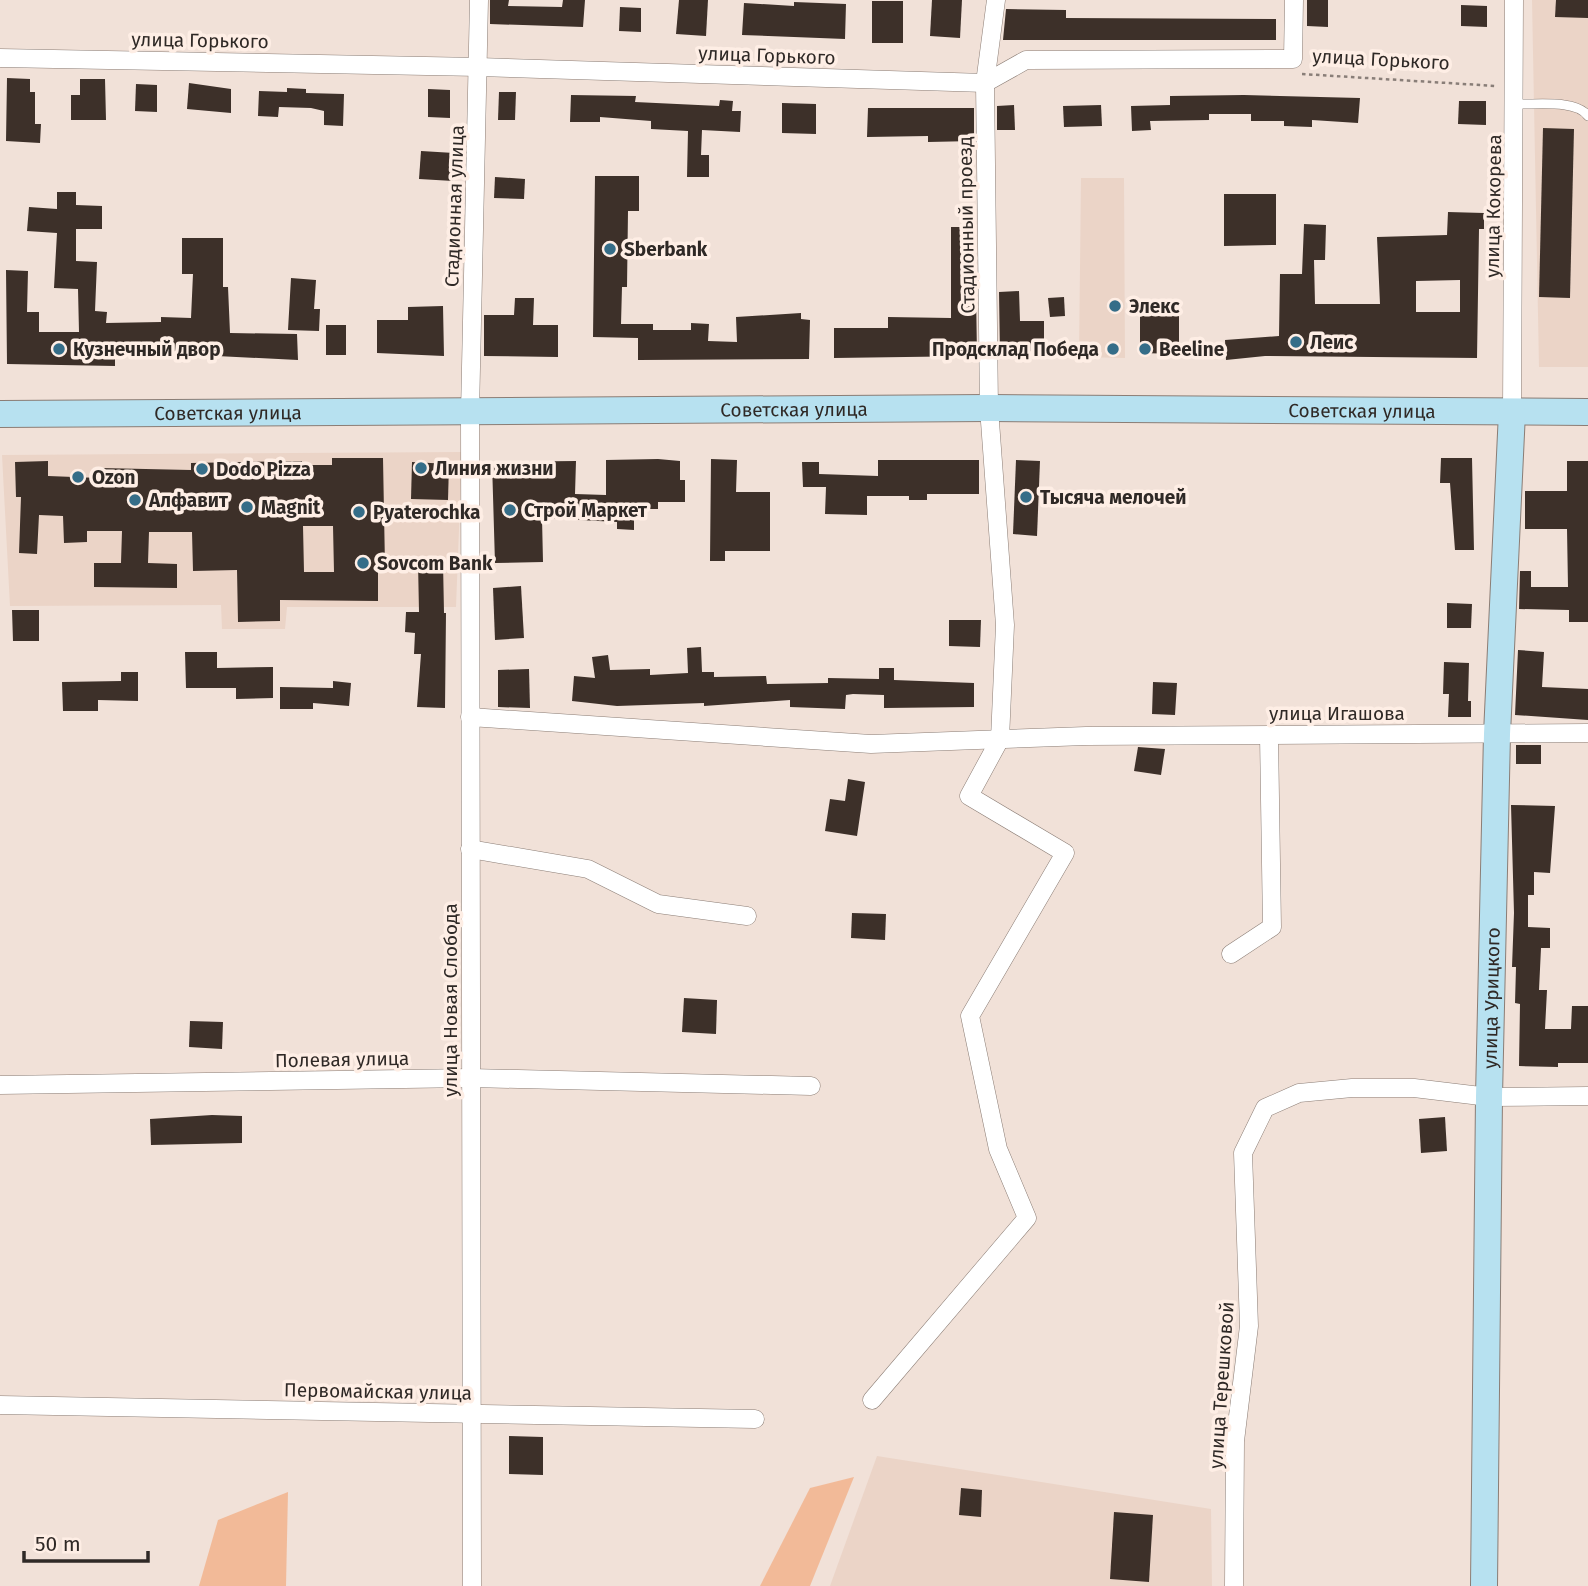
<svg xmlns="http://www.w3.org/2000/svg" width="1588" height="1586" viewBox="0 0 1588 1586" font-family="'Fira Sans',sans-serif">
<style>
.built{fill:#ebd4c7}
.green{fill:#f2ba98}
.building{fill:#3d3029;fill-rule:evenodd}
.lines{fill:none;stroke-linecap:round;stroke-linejoin:round}
.service-casing{stroke:#8b7d75;stroke-width:10}
.minor-casing{stroke:#8b7d75;stroke-width:19}
.secondary-casing{stroke:#8b7d75;stroke-width:28}
.path{stroke:#897e78;stroke-width:2.5;stroke-dasharray:3.5 3.5;stroke-linecap:butt}
.service{stroke:#fff;stroke-width:9}
.minor{stroke:#fff;stroke-width:18}
.secondary{stroke:#b7e1f0;stroke-width:26}
.poi-dot{fill:#356d88;stroke:#feeee5;stroke-width:2.5}
.labels{text-anchor:middle;stroke-width:7;stroke-linejoin:round;paint-order:stroke}
.street-label{font-size:19px;fill:#2f2926;stroke:#feeee5}
.poi-label{font-size:19px;font-weight:bold;fill:#2f2926;stroke:#feeee5;text-anchor:start}
</style>
<rect width="100%" height="100%" fill="#f1e1d8"/>
<g class="built">
<polygon points="1532,0 1588,0 1588,367 1539,367"/>
<polygon points="1081,178 1124,178 1125,358 1079,357"/>
<polygon points="462,452 456,607 287,607 285,629 222,629 221,605 10,606 2,455"/>
<polygon points="877,1456 1211,1509 1212,1586 830,1586"/>
</g>
<g class="green">
<polygon points="854,1477 810,1586 760,1586 810,1488"/>
<polygon points="288,1492 286,1586 199,1586 218,1520"/>
</g>
<g class="building">
<polygon points="490,0 509,0 508,6 562,7 563,0 585,0 583,27 490,24"/>
<polygon points="679,0 708,0 706,36 676,34"/>
<polygon points="932,0 962,0 960,38 930,36"/>
<polygon points="1307,0 1328,0 1328,27 1307,26"/>
<polygon points="1556,0 1588,0 1588,18 1555,17"/>
<rect x="872" y="1" width="31" height="42"/>
<polygon points="794,2 846,4 845,39 742,35 744,3 794,6"/>
<polygon points="1461,5 1487,6 1487,27 1461,26"/>
<polygon points="620,7 641,8 641,32 619,31"/>
<polygon points="1006,9 1066,10 1066,18 1276,19 1276,40 1003,40"/>
<polygon points="7,78 30,79 30,92 35,92 35,124 41,124 40,143 6,141"/>
<polygon points="80,79 105,79 106,120 71,120 71,95 80,95"/>
<polygon points="189,83 231,89 231,113 187,109"/>
<polygon points="136,84 157,85 157,112 135,111"/>
<polygon points="287,88 306,89 306,93 344,94 343,126 324,125 324,111 311,108 279,107 278,117 258,116 259,91 287,92"/>
<polygon points="428,89 450,90 450,118 428,117"/>
<polygon points="499,92 516,92 515,120 498,120"/>
<polygon points="571,95 636,96 635,102 719,106 720,100 733,101 732,111 741,111 740,132 702,130 701,155 709,155 709,177 687,177 688,131 651,129 651,121 600,117 600,122 570,122"/>
<polygon points="1244,95 1360,98 1358,123 1312,120 1312,127 1284,126 1284,121 1251,121 1251,114 1209,114 1209,120 1150,121 1151,130 1132,131 1131,106 1170,105 1170,96"/>
<polygon points="1459,101 1486,101 1486,125 1458,124"/>
<polygon points="782,103 816,104 816,134 782,133"/>
<polygon points="1014,105 1015,130 997,130 997,106"/>
<polygon points="1101,105 1102,126 1064,127 1063,106"/>
<polygon points="868,108 974,108 974,141 928,142 928,136 867,137"/>
<polygon points="1543,128 1574,129 1570,298 1539,297"/>
<polygon points="421,151 454,153 453,181 419,179"/>
<polygon points="595,176 639,176 639,211 628,211 627,287 622,287 621,324 653,324 653,330 691,330 691,323 709,324 708,341 737,342 736,317 801,313 801,319 810,320 809,359 638,360 638,338 593,337"/>
<polygon points="495,177 525,179 524,199 494,198"/>
<polygon points="57,192 76,192 76,205 102,206 102,229 76,229 76,261 97,262 95,311 107,312 106,323 161,322 161,317 191,318 193,274 182,274 182,238 223,238 223,287 228,287 230,333 297,334 298,360 158,353 115,356 115,366 7,364 6,270 28,271 27,312 39,312 39,332 79,332 78,289 54,288 57,233 27,231 29,207 57,209"/>
<polygon points="1224,194 1276,194 1276,245 1224,246"/>
<path d="M1448,212l36,1v16h-5l-2,129 -212,-2 -39,4 -1,-20 54,-4 1,-62h22l2,-50 22,1 -1,35h-11l1,44h65l-3,-67 70,-2zM1460,280v32h-44v-31z"/>
<polygon points="951,227 975,227 977,356 834,358 834,328 888,328 888,317 951,318"/>
<polygon points="291,278 316,280 314,309 320,309 319,331 288,330"/>
<polygon points="1019,291 1020,321 1044,321 1044,357 1000,355 999,292"/>
<polygon points="1064,297 1065,316 1050,317 1048,298"/>
<polygon points="515,298 534,298 533,325 558,325 558,357 484,356 484,315 514,315"/>
<polygon points="443,306 444,356 377,353 377,320 408,320 408,307"/>
<polygon points="1140,315 1179,316 1179,354 1140,353"/>
<rect x="326" y="325" width="20" height="30"/>
<path d="M332,458h51l2,108h-7v35l-98,-1v21l-42,1 -1,-52 -44,1 -1,-39h-43l-1,31 29,1v24l-83,-1v-24h27l1,-32h-35v11l-23,1 -1,-27 -24,-1 -2,39 -18,-1 2,-56h-5l-1,-35 33,-1v15l52,2v-10l91,2v-7l111,-2v4h30zM303,526h30l1,46h-30z"/>
<polygon points="1441,458 1472,458 1474,550 1455,550 1450,483 1440,483"/>
<polygon points="658,459 680,461 680,480 685,480 685,502 658,502 658,509 634,509 634,530 617,529 617,522 542,518 543,562 495,563 492,462 576,461 575,494 606,495 606,460"/>
<polygon points="711,459 737,460 736,492 770,492 770,551 725,551 725,561 710,561"/>
<polygon points="878,460 979,460 979,494 927,494 927,500 909,500 909,496 867,496 867,515 825,514 826,487 803,487 802,462 819,462 819,474 878,476"/>
<polygon points="1016,460 1040,461 1037,536 1013,534"/>
<polygon points="1567,461 1588,461 1588,622 1569,622 1569,610 1519,609 1520,571 1531,571 1531,587 1568,587 1567,529 1525,529 1525,491 1567,491"/>
<polygon points="412,462 449,464 448,500 411,499"/>
<polygon points="418,562 443,562 444,613 446,613 445,708 417,707 421,654 414,654 415,633 405,632 406,612 419,612"/>
<polygon points="521,586 524,638 495,640 493,588"/>
<polygon points="1447,603 1472,604 1471,628 1447,628"/>
<polygon points="12,610 39,610 39,641 13,641"/>
<polygon points="949,620 981,620 980,647 949,646"/>
<polygon points="701,647 702,672 714,672 714,677 766,676 767,684 828,683 828,678 879,679 879,668 894,668 894,680 974,683 974,707 884,708 884,695 853,694 846,695 845,709 790,707 790,700 704,706 704,703 617,706 572,701 574,676 595,678 592,657 608,655 610,670 650,669 650,675 688,673 687,648"/>
<polygon points="1518,650 1544,652 1542,687 1588,689 1588,720 1515,715"/>
<polygon points="185,652 217,652 217,668 273,667 273,698 236,699 236,688 186,688"/>
<polygon points="1444,662 1469,663 1468,701 1471,701 1471,717 1448,717 1449,694 1443,694"/>
<polygon points="529,669 530,708 498,707 498,670"/>
<polygon points="121,672 138,672 138,701 98,700 98,711 63,711 62,682 121,681"/>
<polygon points="333,681 351,683 349,706 313,703 313,709 280,709 280,687 333,688"/>
<polygon points="1153,682 1177,683 1175,715 1152,714"/>
<rect x="1516" y="745" width="25" height="19"/>
<polygon points="1138,747 1165,749 1161,775 1134,771"/>
<polygon points="848,779 865,782 857,836 825,831 830,799 845,801"/>
<polygon points="1511,805 1555,806 1550,873 1534,872 1534,895 1528,895 1528,927 1550,928 1550,948 1541,948 1539,990 1547,990 1545,1029 1571,1029 1572,1006 1588,1006 1588,1063 1558,1063 1558,1067 1519,1066 1520,1004 1515,1003 1516,967 1512,967 1514,913"/>
<polygon points="852,913 886,914 885,940 851,938"/>
<polygon points="684,998 717,1000 716,1034 682,1032"/>
<polygon points="190,1021 223,1022 222,1049 189,1047"/>
<polygon points="212,1115 242,1116 242,1143 151,1145 150,1119"/>
<polygon points="1445,1117 1447,1151 1421,1153 1419,1119"/>
<polygon points="509,1436 543,1437 543,1475 509,1474"/>
<polygon points="961,1488 982,1490 981,1517 959,1515"/>
<polygon points="1114,1512 1153,1515 1149,1582 1110,1579"/>
</g>
<g class="lines">
<defs>
<path id="service" d="M1516,104c19,1 60,-5 72,12"/>
<g id="minor">
<polyline points="0,58 479,67 985,83 1026,60 1293,59 1294,0"/>
<polyline points="1512,412 1514,0"/>
<polyline points="470,717 871,744 1086,736 1588,733"/>
<polyline points="470,849 588,869 658,904 747,916"/>
<polyline points="1231,954 1272,927 1269,735"/>
<polyline points="0,1085 471,1078 811,1086"/>
<polyline points="872,1400 1027,1218 998,1149 970,1016 1065,853 969,796 1000,739 1005,625 989,408 985,83 996,0"/>
<polyline points="0,1405 755,1419"/>
<polyline points="472,1586 470,413 479,0"/>
<polyline points="1234,1586 1235,1441 1249,1326 1243,1153 1265,1108 1299,1093 1352,1088 1414,1088 1489,1097 1588,1096"/>
</g>
<g id="secondary">
<path id="s1" d="M0,414l989,-6 599,4"/>
<path id="s2" d="M1484,1586l5,-489 8,-363 15,-322"/>
</g>
</defs>
<use href="#service" class="service-casing"/>
<use href="#minor" class="minor-casing"/>
<use href="#secondary" class="secondary-casing"/>
<polyline class="path" points="1302,74 1496,86"/>
<use href="#service" class="service"/>
<use href="#minor" class="minor"/>
<use href="#secondary" class="secondary"/>
</g>
<g class="poi-dot">
<circle cx="610" cy="249" r="7"/>
<circle cx="1115" cy="306" r="7"/>
<circle cx="1296" cy="342" r="7"/>
<circle cx="59" cy="349" r="7"/>
<circle cx="1113" cy="349" r="7"/>
<circle cx="1145" cy="349" r="7"/>
<circle cx="421" cy="468" r="7"/>
<circle cx="202" cy="469" r="7"/>
<circle cx="78" cy="477" r="7"/>
<circle cx="1026" cy="497" r="7"/>
<circle cx="135" cy="500" r="7"/>
<circle cx="247" cy="507" r="7"/>
<circle cx="510" cy="510" r="7"/>
<circle cx="359" cy="512" r="7"/>
<circle cx="363" cy="563" r="7"/>
</g>
<g class="labels">
<g class="street-label">
<text transform="translate(200 40) rotate(1)" y="7">улица Горького</text>
<text transform="translate(767 55) rotate(2)" y="7">улица Горького</text>
<text transform="translate(1381 59) rotate(3)" y="7">улица Горького</text>
<text transform="translate(454 206) rotate(-88)" y="7">Стадионная улица</text>
<text transform="translate(1493 206) rotate(-89)" y="7">улица Кокорева</text>
<text transform="translate(966 225) rotate(-91)" y="7">Стадионный проезд</text>
<text dy="7" stroke="none"><textPath href="#s1" startOffset="794">Советская улица</textPath></text>
<text dy="7" stroke="none"><textPath href="#s1" startOffset="1362">Советская улица</textPath></text>
<text dy="7" stroke="none"><textPath href="#s1" startOffset="228">Советская улица</textPath></text>
<text x="1337" y="720">улица Игашова</text>
<text dy="7" stroke="none"><textPath href="#s2" startOffset="588">улица Урицкого</textPath></text>
<text transform="translate(450 1000) rotate(-90)" y="7">улица Новая Слобода</text>
<text transform="translate(342 1059) rotate(-1)" y="7">Полевая улица</text>
<text transform="translate(1221 1385) rotate(-86)" y="7">улица Терешковой</text>
<text transform="translate(378 1391) rotate(1)" y="7">Первомайская улица</text>
</g>
<g class="poi-label">
<text x="624" y="256">Sberbank</text>
<text x="1129" y="313">Элекс</text>
<text x="1310" y="349">Леис</text>
<text x="73" y="356">Кузнечный двор</text>
<text x="1099" y="356" text-anchor="end">Продсклад Победа</text>
<text x="1159" y="356">Beeline</text>
<text x="435" y="475">Линия жизни</text>
<text x="216" y="476">Dodo Pizza</text>
<text x="92" y="484">Ozon</text>
<text x="1040" y="504">Тысяча мелочей</text>
<text x="149" y="507">Алфавит</text>
<text x="261" y="514">Magnit</text>
<text x="524" y="517">Строй Маркет</text>
<text x="373" y="519">Pyaterochka</text>
<text x="377" y="570">Sovcom Bank</text>
</g>
</g>
<path d="M24 1551v10h124v-10" fill="none" stroke="#2f2926" stroke-width="3.5"/>
<text x="35" y="1551" font-size="21" fill="#2f2926" stroke="#feeee5" stroke-width="5" paint-order="stroke">50 m</text>
</svg>
